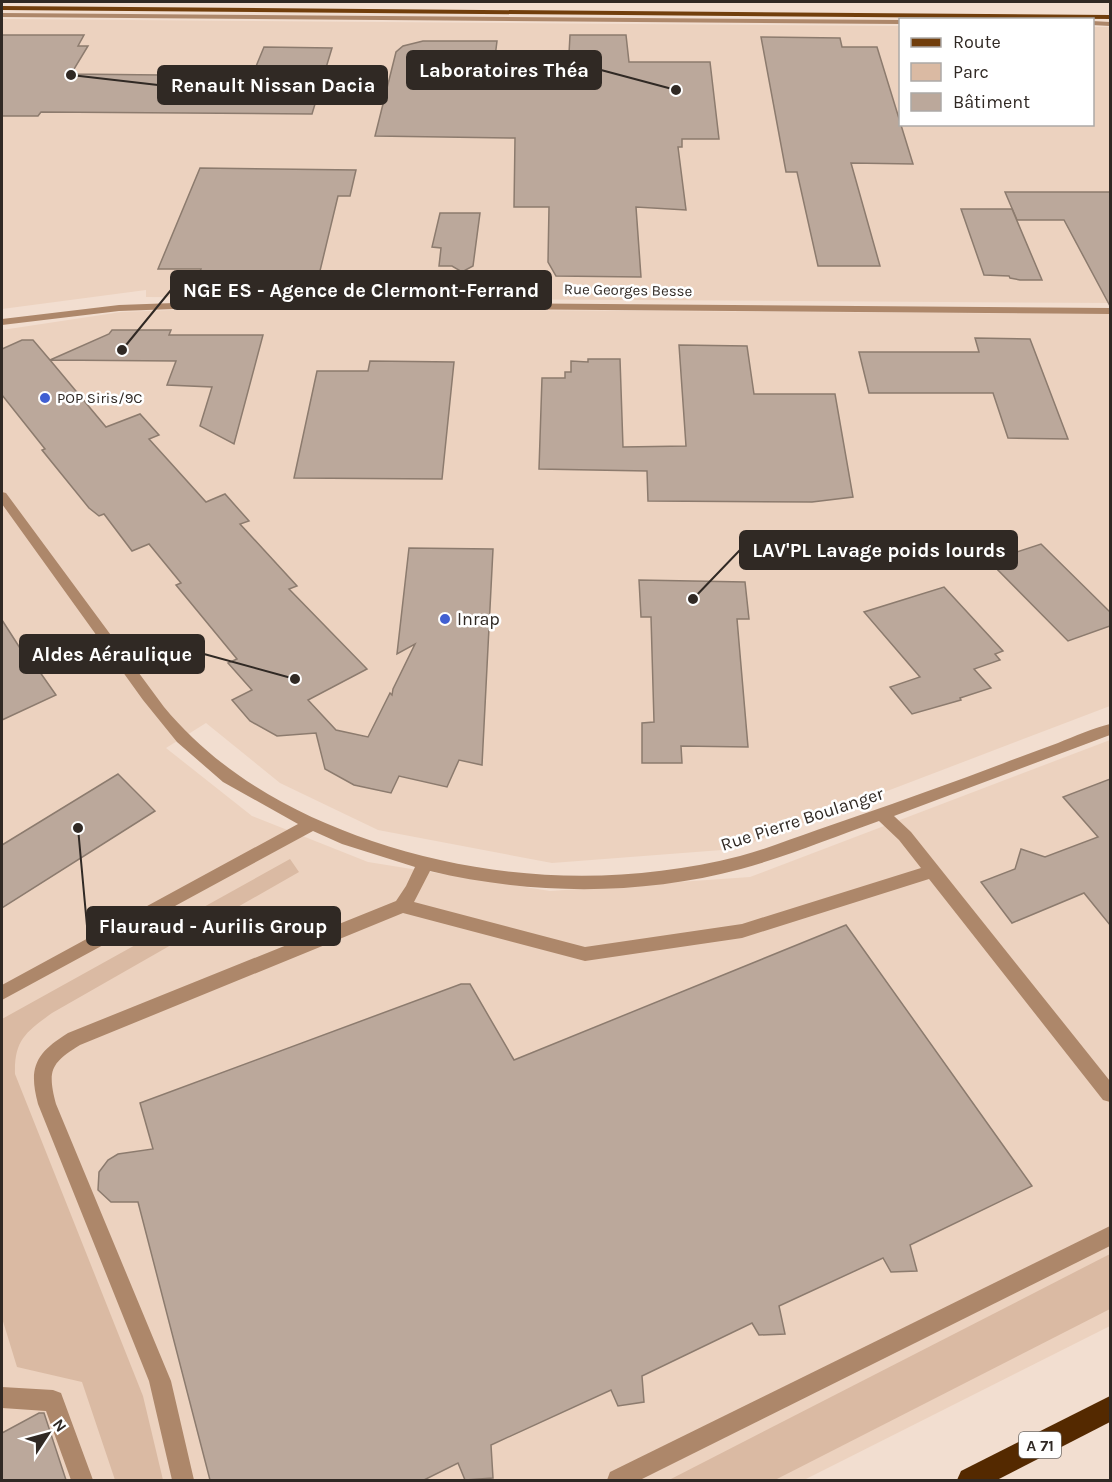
<svg xmlns="http://www.w3.org/2000/svg" width="1112" height="1482" viewBox="0 0 1112 1482" font-family="Karla,sans-serif">
<style>
.built{fill:#ecd2bf}
.green{fill:#dabaa3}
.building{fill:#bba89b;stroke:#8c7b6e;stroke-width:1.5}
.lines{fill:none;stroke-linecap:round;stroke-linejoin:round}
.minor{fill:#ad876a;fill-rule:evenodd}
.major{fill:#713e0c;fill-rule:evenodd}
.highway{fill:#542900;fill-rule:evenodd}
.poi-dot{fill:#405fd2;stroke:#fff;stroke-width:2}
.labels{text-anchor:middle;stroke-width:5;stroke-linejoin:round;paint-order:stroke}
.far-street-label{font-size:15px;fill:#302924;stroke:#fff}
.far-poi-label{font-size:15px;fill:#302924;stroke:#fff;text-anchor:start}
.shield{fill:#fff;stroke:#6e6966;stroke-width:1.5}
.shield-label{font-size:16px;font-weight:bold;fill:#302924}
.poi-label{font-size:18px;fill:#302924;stroke:#fff;text-anchor:start}
.street-label{font-size:18px;fill:#302924;stroke:#fff}
.leader{fill:none;stroke:#302924;stroke-width:2}
.callout-dot{fill:#302924;stroke:#fff;stroke-width:2}
.callout{fill:#302924;stroke:#302924;stroke-width:2}
.callout-label{font-size:20px;text-anchor:middle;font-weight:bold;fill:#fff}
</style>
<rect width="100%" height="100%" fill="#f2ded0"/>
<g class="built">
<polygon points="2,19 900,26 900,124 1092,124 1093,27 1110,27 1110,303 146,297 146,290 2,309"/>
<polygon points="224,308 1110,314 1110,706 735,849 552,863 378,830 280,783 206,723 166,748 252,816 368,862 550,891 750,877 1110,740 1110,1326 804,1480 2,1480 2,330 121,312"/>
</g>
<g class="green">
<path d="M290,859l9,13 -247,141c-26,19 -38,27 -37,61l128,322 20,84h-48l-33,-98 -65,-15 -15,-49v-299z"/>
<polygon points="1110,1254 1110,1309 775,1480 669,1480"/>
</g>
<g class="building">
<polygon points="2,35 84,35 78,46 88,46 71,74 252,76 264,47 332,48 312,114 41,112 38,116 2,116"/>
<polygon points="570,35 626,35 629,62 710,62 719,139 682,139 682,147 678,147 686,210 636,207 641,277 556,276 548,262 549,207 514,207 515,138 375,136 396,52 403,46 423,41 497,41 492,81 546,82 568,72"/>
<polygon points="761,37 840,38 842,47 877,47 913,164 851,163 880,266 818,266 797,172 786,172"/>
<polygon points="200,168 356,170 350,196 338,196 319,275 199,274 201,269 158,269"/>
<polygon points="1005,192 1110,192 1110,306 1064,220 1017,220"/>
<polygon points="961,209 1012,209 1042,280 1020,280 1010,278 1009,276 984,275"/>
<polygon points="440,213 480,213 473,266 462,272 452,266 439,266 441,248 432,247"/>
<polygon points="112,330 171,330 169,335 263,335 234,444 200,426 212,387 167,385 176,361 50,360 106,427 140,414 159,435 149,439 206,502 225,494 249,521 240,524 297,586 289,589 367,669 308,700 336,730 368,737 390,693 392,695 393,689 415,644 397,654 409,548 493,549 482,765 459,760 447,787 399,776 391,793 354,785 325,769 316,733 277,736 250,721 232,700 252,690 228,663 237,659 176,585 181,583 149,544 132,551 104,514 99,516 89,508 42,450 45,449 2,395 2,349 22,340 33,340 50,360 109,334"/>
<polygon points="975,338 1030,339 1068,439 1008,438 993,393 869,393 859,352 979,352"/>
<polygon points="679,345 747,346 754,394 835,394 853,497 812,502 648,501 647,471 539,469 542,378 565,378 565,372 571,372 571,361 588,362 588,359 620,359 623,447 686,446"/>
<polygon points="370,361 454,362 442,479 294,478 317,371 368,371"/>
<polygon points="1041,544 1110,612 1110,626 1068,641 989,561"/>
<polygon points="639,580 745,582 749,619 737,619 748,747 681,746 682,763 642,763 642,723 654,722 651,617 641,617"/>
<polygon points="944,587 1003,651 995,654 1000,660 974,669 991,688 960,698 961,700 912,714 890,687 920,677 864,612"/>
<polygon points="2,620 27,659 30,658 56,695 2,720"/>
<polygon points="118,774 155,811 2,908 2,845"/>
<polygon points="1110,779 1110,925 1084,893 1012,923 981,882 1015,869 1021,849 1045,857 1098,837 1063,797"/>
<polygon points="846,925 1032,1186 910,1245 917,1271 891,1272 883,1258 779,1306 785,1334 759,1335 752,1323 642,1376 644,1402 618,1406 611,1390 491,1445 493,1478 465,1480 458,1463 424,1480 210,1480 138,1202 111,1202 98,1190 99,1172 108,1160 118,1154 153,1149 140,1103 461,984 470,984 514,1060"/>
<polygon points="39,1413 44,1413 66,1480 2,1480 2,1433"/>
</g>
<g class="lines">
<g class="minor">
<polygon points="2,13 900,20 900,24 2,17"/>
<polygon points="1092,21 1110,22 1110,26 1092,25"/>
<polygon points="229,301 1110,308 1110,314 229,307 119,311 2,325 2,319 119,305"/>
<path d="M2,492l4,1 158,214c54,65 128,107 208,134 118,40 246,46 368,15 26,-7 51,-17 77,-26 50,-17 100,-35 150,-53 30,-11 60,-23 91,-34 17,-7 35,-15 52,-19v11l-216,81 17,16 199,249v21l-7,-2 -174,-221 -187,59 -157,23 -182,-48 -323,132c-29,18 -33,25 -24,59l115,277 23,99h-22l-23,-99 -111,-277c-10,-37 -2,-51 30,-71l328,-132 10,-15 9,-19 -73,-23 -29,-13 -311,169v-15l296,-161 -75,-42 -46,-40 -34,-42 -141,-196zM879,821l20,19 22,28 -179,56 -157,23 -171,-45 16,-31c101,24 210,25 311,-2 47,-13 93,-32 138,-48z"/>
<polygon points="1110,1226 1110,1246 640,1480 607,1480 610,1472"/>
<polygon points="2,1387 53,1390 61,1393 93,1480 71,1480 46,1411 2,1408"/>
</g>
<polygon class="major" points="2,6 1110,15 1110,19 2,10"/>
<polygon class="highway" points="1110,1396 1110,1422 997,1480 957,1480 961,1471"/>
</g>
<g class="poi-dot">
<circle cx="45" cy="398" r="6"/>
<circle cx="445" cy="619" r="6"/>
</g>
<g class="labels">
<g class="far-street-label">
<text transform="translate(628 290) rotate(1)" y="5">Rue Georges Besse</text>
</g>
<g class="far-poi-label">
<text x="57" y="403">POP Siris/9C</text>
</g>
<rect class="shield" x="1019" y="1432" width="42" height="26" rx="4.5"/>
<g class="shield-label">
<text x="1040" y="1451">A 71</text>
</g>
<g class="poi-label">
<text x="457" y="625">Inrap</text>
</g>
<g class="street-label">
<text transform="translate(802 819) rotate(-18)" y="6">Rue Pierre Boulanger</text>
</g>
</g>
<path class="leader" d="M676 90L601 70M71 75L158 85M122 350L171 290M693 599L740 550M295 679L204 654M78 828L87 926"/>
<g class="callout-dot">
<circle cx="676" cy="90" r="6"/>
<circle cx="71" cy="75" r="6"/>
<circle cx="122" cy="350" r="6"/>
<circle cx="693" cy="599" r="6"/>
<circle cx="295" cy="679" r="6"/>
<circle cx="78" cy="828" r="6"/>
</g>
<g class="callout">
<rect x="407" y="51" width="194" height="38" rx="6"/>
<rect x="158" y="66" width="229" height="38" rx="6"/>
<rect x="171" y="271" width="380" height="38" rx="6"/>
<rect x="740" y="531" width="277" height="38" rx="6"/>
<rect x="20" y="635" width="184" height="38" rx="6"/>
<rect x="87" y="907" width="253" height="38" rx="6"/>
</g>
<g class="callout-label">
<text x="504" y="77">Laboratoires Théa</text>
<text x="273" y="92">Renault Nissan Dacia</text>
<text x="361" y="297">NGE ES - Agence de Clermont-Ferrand</text>
<text x="879" y="557">LAV'PL Lavage poids lourds</text>
<text x="112" y="661">Aldes Aéraulique</text>
<text x="213" y="933">Flauraud - Aurilis Group</text>
</g>
<rect width="1112" height="1482" fill="none" stroke="#302924" stroke-width="6"/>
<rect x="899" y="18" width="195" height="108" fill="#ffffff" stroke="#aca9a7" stroke-width="1.5"/>
<rect x="911" y="38" width="30" height="9" fill="#713e0c" stroke="#aca9a7" stroke-width="1.5"/>
<text x="953" y="48" font-size="18" fill="#302924">Route</text>
<rect x="911" y="63" width="30" height="18" fill="#dabaa3" stroke="#aca9a7" stroke-width="1.5"/>
<text x="953" y="78" font-size="18" fill="#302924">Parc</text>
<rect x="911" y="93" width="30" height="18" fill="#bba89b" stroke="#aca9a7" stroke-width="1.5"/>
<text x="953" y="108" font-size="18" fill="#302924">Bâtiment</text>
<g transform="translate(48 1434) rotate(54)" stroke="#ffffff" stroke-width="4.5" paint-order="stroke">
<path d="M0-4.5L10 22L0 15L-10 22Z" fill="#302924"/>
<text y="-9" font-size="16" font-weight="bold" text-anchor="middle" fill="#302924">N</text>
</g>
</svg>
